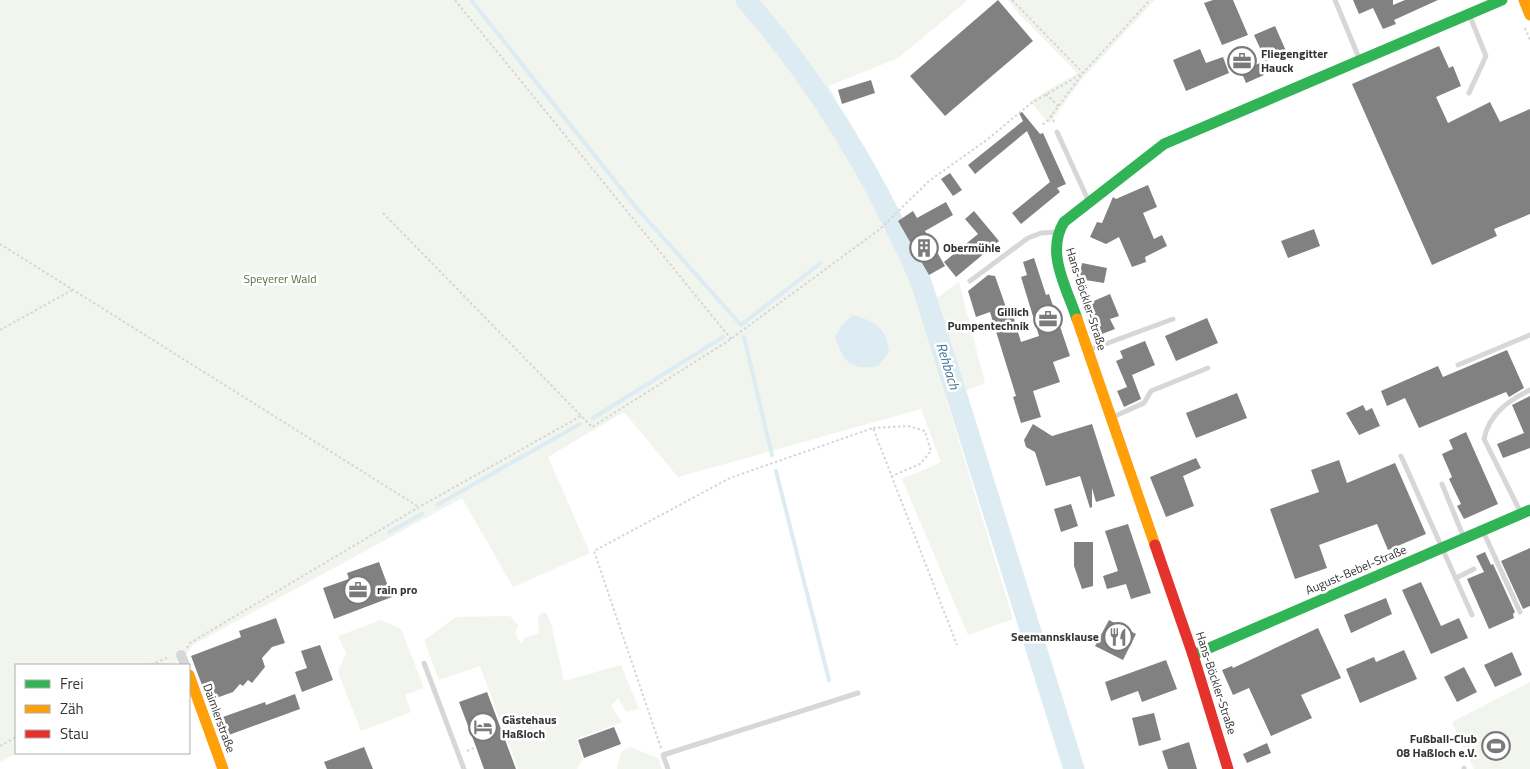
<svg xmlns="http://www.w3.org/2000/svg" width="1530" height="769" viewBox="0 0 1530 769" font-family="'Titillium Web',sans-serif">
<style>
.green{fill:#f1f5ed}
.water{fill:#ddebf3}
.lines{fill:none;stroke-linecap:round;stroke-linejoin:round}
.stream{stroke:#ddebf3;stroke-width:4}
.river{stroke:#ddebf3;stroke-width:21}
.building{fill:#818181}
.path{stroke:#d6d6d6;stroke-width:2;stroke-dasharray:2.5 2.5;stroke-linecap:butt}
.lane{stroke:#d7d7d7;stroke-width:5}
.street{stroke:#d7d7d7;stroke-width:10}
.fast{stroke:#30b455;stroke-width:11}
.slow{stroke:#ff9f0a;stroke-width:11}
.jam{stroke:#e5322d;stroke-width:11}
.labels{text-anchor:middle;stroke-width:5;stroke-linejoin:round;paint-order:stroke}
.poi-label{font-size:12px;font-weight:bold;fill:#333;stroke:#fff;text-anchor:start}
.park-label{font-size:12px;fill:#56703f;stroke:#fff}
.street-label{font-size:12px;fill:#333;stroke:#fff}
.water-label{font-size:14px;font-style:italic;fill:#3f7597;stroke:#fff}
</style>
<rect width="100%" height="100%" fill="#fff"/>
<g class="green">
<polygon points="0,0 968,0 898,58 829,86 935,299 959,282 985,383 946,399 1013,619 968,635 902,479 941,462 921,409 678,477 624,412 548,457 590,553 513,587 462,498 193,645 184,658 171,665 16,665 17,753 0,762"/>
<polygon points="1008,0 1155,0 1083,78 1049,124 1030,101 1077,73 1019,14"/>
<polygon points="542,612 546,613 551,623 564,681 621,665 639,709 626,712 618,698 611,706 622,722 576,739 583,759 577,769 518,769 480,666 439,680 424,640 456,617 510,616 518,625 515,634 521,644 525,638 539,633 538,617"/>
<polygon points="381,620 401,629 424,688 405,695 411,712 361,731 338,672 346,653 338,636"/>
<polygon points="1530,682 1530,769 1474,769 1452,722"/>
<polygon points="630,747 658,758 662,769 617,769 621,752"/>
</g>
<path class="water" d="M853,315c22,7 33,11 36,37l-11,14c-28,5 -34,-4 -43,-29l7,-12z"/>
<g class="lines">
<g class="stream">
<polyline points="471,0 634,205 741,325 821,263"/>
<polyline points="744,337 772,455"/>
<polyline points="593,418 723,337"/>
<polyline points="776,471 829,680"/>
<polyline points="437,505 580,424"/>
<polyline points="389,532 422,514"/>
</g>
<path class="river" d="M746,0c73,83 131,180 175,282l153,487"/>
</g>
<g class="building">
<polygon points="998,0 1033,41 945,116 910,76"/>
<polygon points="1213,0 1233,0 1248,35 1222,45 1204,3"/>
<polygon points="1353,0 1393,0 1393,5 1405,0 1438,0 1394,20 1396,24 1383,29 1373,8 1359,14"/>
<polygon points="1275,26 1286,51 1266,61 1254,35"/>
<polygon points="1439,46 1449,68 1453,66 1461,86 1436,97 1448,123 1490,102 1500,122 1530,109 1530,214 1494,229 1497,236 1432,265 1352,84"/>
<polygon points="1200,49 1206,63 1223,57 1229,73 1186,91 1173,60"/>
<polygon points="1260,63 1264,75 1246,83 1241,71"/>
<polygon points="871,80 875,93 842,104 838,90"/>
<polygon points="1022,112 1040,134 1043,133 1066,184 1057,188 1060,192 1021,224 1012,213 1050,182 1027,131 975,174 968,165 1023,121 1019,113"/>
<polygon points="950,173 962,190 953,196 941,179"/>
<polygon points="1148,185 1157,207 1143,213 1154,239 1162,235 1167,246 1145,257 1146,262 1132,267 1119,237 1106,244 1090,237 1097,222 1102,223 1113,197 1116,199"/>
<polygon points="946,202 953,215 925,231 945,266 929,275 898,221 913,211 917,218"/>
<polygon points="974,211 999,241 956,277 944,262 978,234 965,219"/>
<polygon points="1314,229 1320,246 1288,258 1281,241"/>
<polygon points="1034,258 1046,295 1049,294 1070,356 1053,362 1060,382 1033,391 1041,417 1021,423 1013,397 1016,396 990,312 976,317 968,291 988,275 995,276 1008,313 1012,312 1021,342 1039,336 1021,277 1027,275 1023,262"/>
<polygon points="1082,263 1107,268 1104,283 1079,279"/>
<polygon points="1110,294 1119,316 1110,319 1115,329 1102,334 1089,303"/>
<polygon points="1207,318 1218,343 1176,361 1165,336"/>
<polygon points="1145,341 1155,365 1132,375 1141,399 1124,407 1117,391 1127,387 1116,361 1123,358 1120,351"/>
<polygon points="1507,350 1524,388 1509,397 1506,392 1419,428 1405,398 1387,406 1381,391 1438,366 1443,377"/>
<polygon points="1237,393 1247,418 1196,438 1186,413"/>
<polygon points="1530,396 1530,448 1503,458 1497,444 1524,433 1512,405"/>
<polygon points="1363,405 1366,411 1372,408 1380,426 1359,435 1346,413"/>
<polygon points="1033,424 1052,436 1092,424 1115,496 1096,502 1092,488 1092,507 1090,508 1080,476 1046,486 1035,452 1026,447 1024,440"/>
<polygon points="1466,432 1498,504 1464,519 1457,506 1461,504 1449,479 1452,477 1442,454 1453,449 1449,440"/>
<polygon points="1196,458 1201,468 1183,476 1194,506 1166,517 1150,477"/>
<polygon points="1339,460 1347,483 1395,463 1426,534 1388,550 1377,524 1374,525 1319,545 1327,568 1295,579 1270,509 1319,492 1311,470"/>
<polygon points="1071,504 1078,526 1061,532 1054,509"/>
<polygon points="1128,524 1151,593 1131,599 1126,584 1107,589 1103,576 1118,571 1105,531"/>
<polygon points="1074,542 1093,542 1093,586 1082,589 1074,566"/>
<polygon points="1530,548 1530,606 1523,609 1501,561"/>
<polygon points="1485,552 1491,565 1493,564 1515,612 1513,614 1514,618 1489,629 1467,579 1484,572 1476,556"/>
<polygon points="379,562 392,597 334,619 323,588 349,579 347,573"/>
<polygon points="1421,582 1441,626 1459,618 1468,638 1431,654 1402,590"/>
<polygon points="1386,598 1392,614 1351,633 1344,615"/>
<polygon points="276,618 285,643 272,647 262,658 265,667 252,683 248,680 243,686 240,684 233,692 208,701 191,656 241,637 239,631"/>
<polygon points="1109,620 1136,634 1123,660 1095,646"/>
<polygon points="1318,628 1341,678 1301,695 1312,718 1271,736 1249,688 1233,695 1222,670 1232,666 1233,668"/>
<polygon points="320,645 333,680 302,692 295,672 307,668 301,651"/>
<polygon points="1404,650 1417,679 1360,703 1346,669 1374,657 1376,662"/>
<polygon points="1512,652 1522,675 1495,687 1484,665"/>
<polygon points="1166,660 1177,689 1142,702 1138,691 1111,701 1105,682"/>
<polygon points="1464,667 1477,692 1457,702 1444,677"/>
<polygon points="487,692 516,769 484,769 476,747 459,702"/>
<polygon points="295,694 300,709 226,736 220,718 265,702 266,705"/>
<polygon points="1154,713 1161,740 1139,746 1132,718"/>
<polygon points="614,727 621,744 584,758 578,740"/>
<polygon points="1189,742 1197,769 1168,769 1162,751"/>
<polygon points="1267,743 1271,753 1247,763 1243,754"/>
<polygon points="364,747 373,769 327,769 324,762"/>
</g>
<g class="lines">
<g class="path">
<polyline points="455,0 731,339"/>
<polyline points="1012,0 1083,73 1048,120 1041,126"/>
<polyline points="1525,28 1530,40"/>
<polyline points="1046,94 1058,106"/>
<polyline points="1051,115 1055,124"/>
<polyline points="383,213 592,427 728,341 880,229 929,181 988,139 1030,104 1083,73 1150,0"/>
<polyline points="0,244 419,507"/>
<polyline points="0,330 74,289"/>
<polyline points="873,428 908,426 925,431 931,451 920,464 892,476"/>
<polyline points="187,648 190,643 419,507 581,416"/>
<polyline points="151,665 169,657"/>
<polyline points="0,746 16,737"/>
<polyline points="661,748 594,551 730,478 873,428 957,645"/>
<polyline points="467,751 476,747"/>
</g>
<g class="lane">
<polyline points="1335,0 1359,58"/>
<polyline points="1469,14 1486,56 1469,93"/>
<polyline points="1057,132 1089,202"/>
<polyline points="970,281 1028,238 1041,233 1057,232"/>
<polyline points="1089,350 1173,319"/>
<polyline points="1458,365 1530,335"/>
<polyline points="1113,417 1144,403 1151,391 1208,368"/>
<polyline points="1401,456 1472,615"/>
<polyline points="1442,484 1464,538"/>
<path d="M1521,513l-37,-74c5,-25 25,-39 46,-49"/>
<polyline points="1483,531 1520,612"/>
<polyline points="1456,578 1474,569"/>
<polyline points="424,663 464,769"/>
<polyline points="1464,768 1464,769"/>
<polyline points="668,769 663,755 858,693"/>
</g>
<polyline class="street" points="181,655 185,665"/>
<g class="fast">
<path d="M1077,319c-10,-31 -32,-66 -13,-97l100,-78 338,-144"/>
<polyline points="1193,655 1530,510"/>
</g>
<g class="slow">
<polyline points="1524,0 1530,15"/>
<polyline points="1077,319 1155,545"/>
<polyline points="189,675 223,769"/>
</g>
<polyline class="jam" points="1155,545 1193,655 1228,769"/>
</g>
<defs>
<symbol id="office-ring" viewBox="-11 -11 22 22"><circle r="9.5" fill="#fff" stroke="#7a7a7a" stroke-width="1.5"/><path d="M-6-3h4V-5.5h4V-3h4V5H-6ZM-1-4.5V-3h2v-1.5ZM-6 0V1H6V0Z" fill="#7a7a7a"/></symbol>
<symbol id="building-ring" viewBox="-11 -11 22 22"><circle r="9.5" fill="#fff" stroke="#7a7a7a" stroke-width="1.5"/><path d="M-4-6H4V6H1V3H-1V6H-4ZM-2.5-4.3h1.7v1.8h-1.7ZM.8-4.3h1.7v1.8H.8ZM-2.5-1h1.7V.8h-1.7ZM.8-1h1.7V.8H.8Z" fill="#7a7a7a"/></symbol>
<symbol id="restaurant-ring" viewBox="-11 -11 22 22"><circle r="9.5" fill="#fff" stroke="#7a7a7a" stroke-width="1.5"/><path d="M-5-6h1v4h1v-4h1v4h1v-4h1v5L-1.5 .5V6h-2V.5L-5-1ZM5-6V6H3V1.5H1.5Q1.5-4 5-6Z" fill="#7a7a7a"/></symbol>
<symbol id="hotel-ring" viewBox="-11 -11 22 22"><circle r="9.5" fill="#fff" stroke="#7a7a7a" stroke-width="1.5"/><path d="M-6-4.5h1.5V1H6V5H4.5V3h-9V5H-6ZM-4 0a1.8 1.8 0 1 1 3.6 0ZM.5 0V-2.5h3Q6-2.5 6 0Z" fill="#7a7a7a"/></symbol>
<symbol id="stadium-ring" viewBox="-11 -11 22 22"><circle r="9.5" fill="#fff" stroke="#7a7a7a" stroke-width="1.5"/><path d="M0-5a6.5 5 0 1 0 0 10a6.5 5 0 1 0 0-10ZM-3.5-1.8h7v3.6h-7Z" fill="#7a7a7a"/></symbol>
</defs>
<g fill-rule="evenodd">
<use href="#office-ring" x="1226" y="45" width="32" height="32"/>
<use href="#building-ring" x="908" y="232" width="32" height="32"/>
<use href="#office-ring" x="1032" y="303" width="32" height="32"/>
<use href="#office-ring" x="342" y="574" width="32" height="32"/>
<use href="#restaurant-ring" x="1102" y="621" width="32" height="32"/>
<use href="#hotel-ring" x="467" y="711" width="32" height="32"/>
<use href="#stadium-ring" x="1480" y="730" width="32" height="32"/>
</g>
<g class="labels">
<g class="poi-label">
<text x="1261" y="58">Fliegengitter<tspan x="1261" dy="14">Hauck</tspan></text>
<text x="943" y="252">Obermühle</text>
<text x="1029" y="316" text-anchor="end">Gillich<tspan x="1029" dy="14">Pumpentechnik</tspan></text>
<text x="377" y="594">rain pro</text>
<text x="1099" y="641" text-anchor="end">Seemannsklause</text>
<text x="502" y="724">Gästehaus<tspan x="502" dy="14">Haßloch</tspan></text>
<text x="1477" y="743" text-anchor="end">Fußball-Club<tspan x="1477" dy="14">08 Haßloch e.V.</tspan></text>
</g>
<g class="park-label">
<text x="280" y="283">Speyerer Wald</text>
</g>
<g class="street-label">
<text transform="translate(1086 299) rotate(72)" y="4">Hans-Böckler-Straße</text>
<text transform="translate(1356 570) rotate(-23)" y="4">August-Bebel-Straße</text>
<text transform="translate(1216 683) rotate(72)" y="4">Hans-Böckler-Straße</text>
<text transform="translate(219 718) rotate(70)" y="4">Daimlerstraße</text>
</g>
<g class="water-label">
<text transform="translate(948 366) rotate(73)" y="5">Rehbach</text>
</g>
</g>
<rect x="15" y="664" width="175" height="90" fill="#ffffff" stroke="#adadad"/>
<rect x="25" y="680" width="25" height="8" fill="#30b455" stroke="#adadad"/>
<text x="60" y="689" font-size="15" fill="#333333">Frei</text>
<rect x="25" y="705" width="25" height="8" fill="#ff9f0a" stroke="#adadad"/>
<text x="60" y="714" font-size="15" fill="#333333">Zäh</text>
<rect x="25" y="730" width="25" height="8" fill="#e5322d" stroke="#adadad"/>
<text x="60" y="739" font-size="15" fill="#333333">Stau</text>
</svg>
